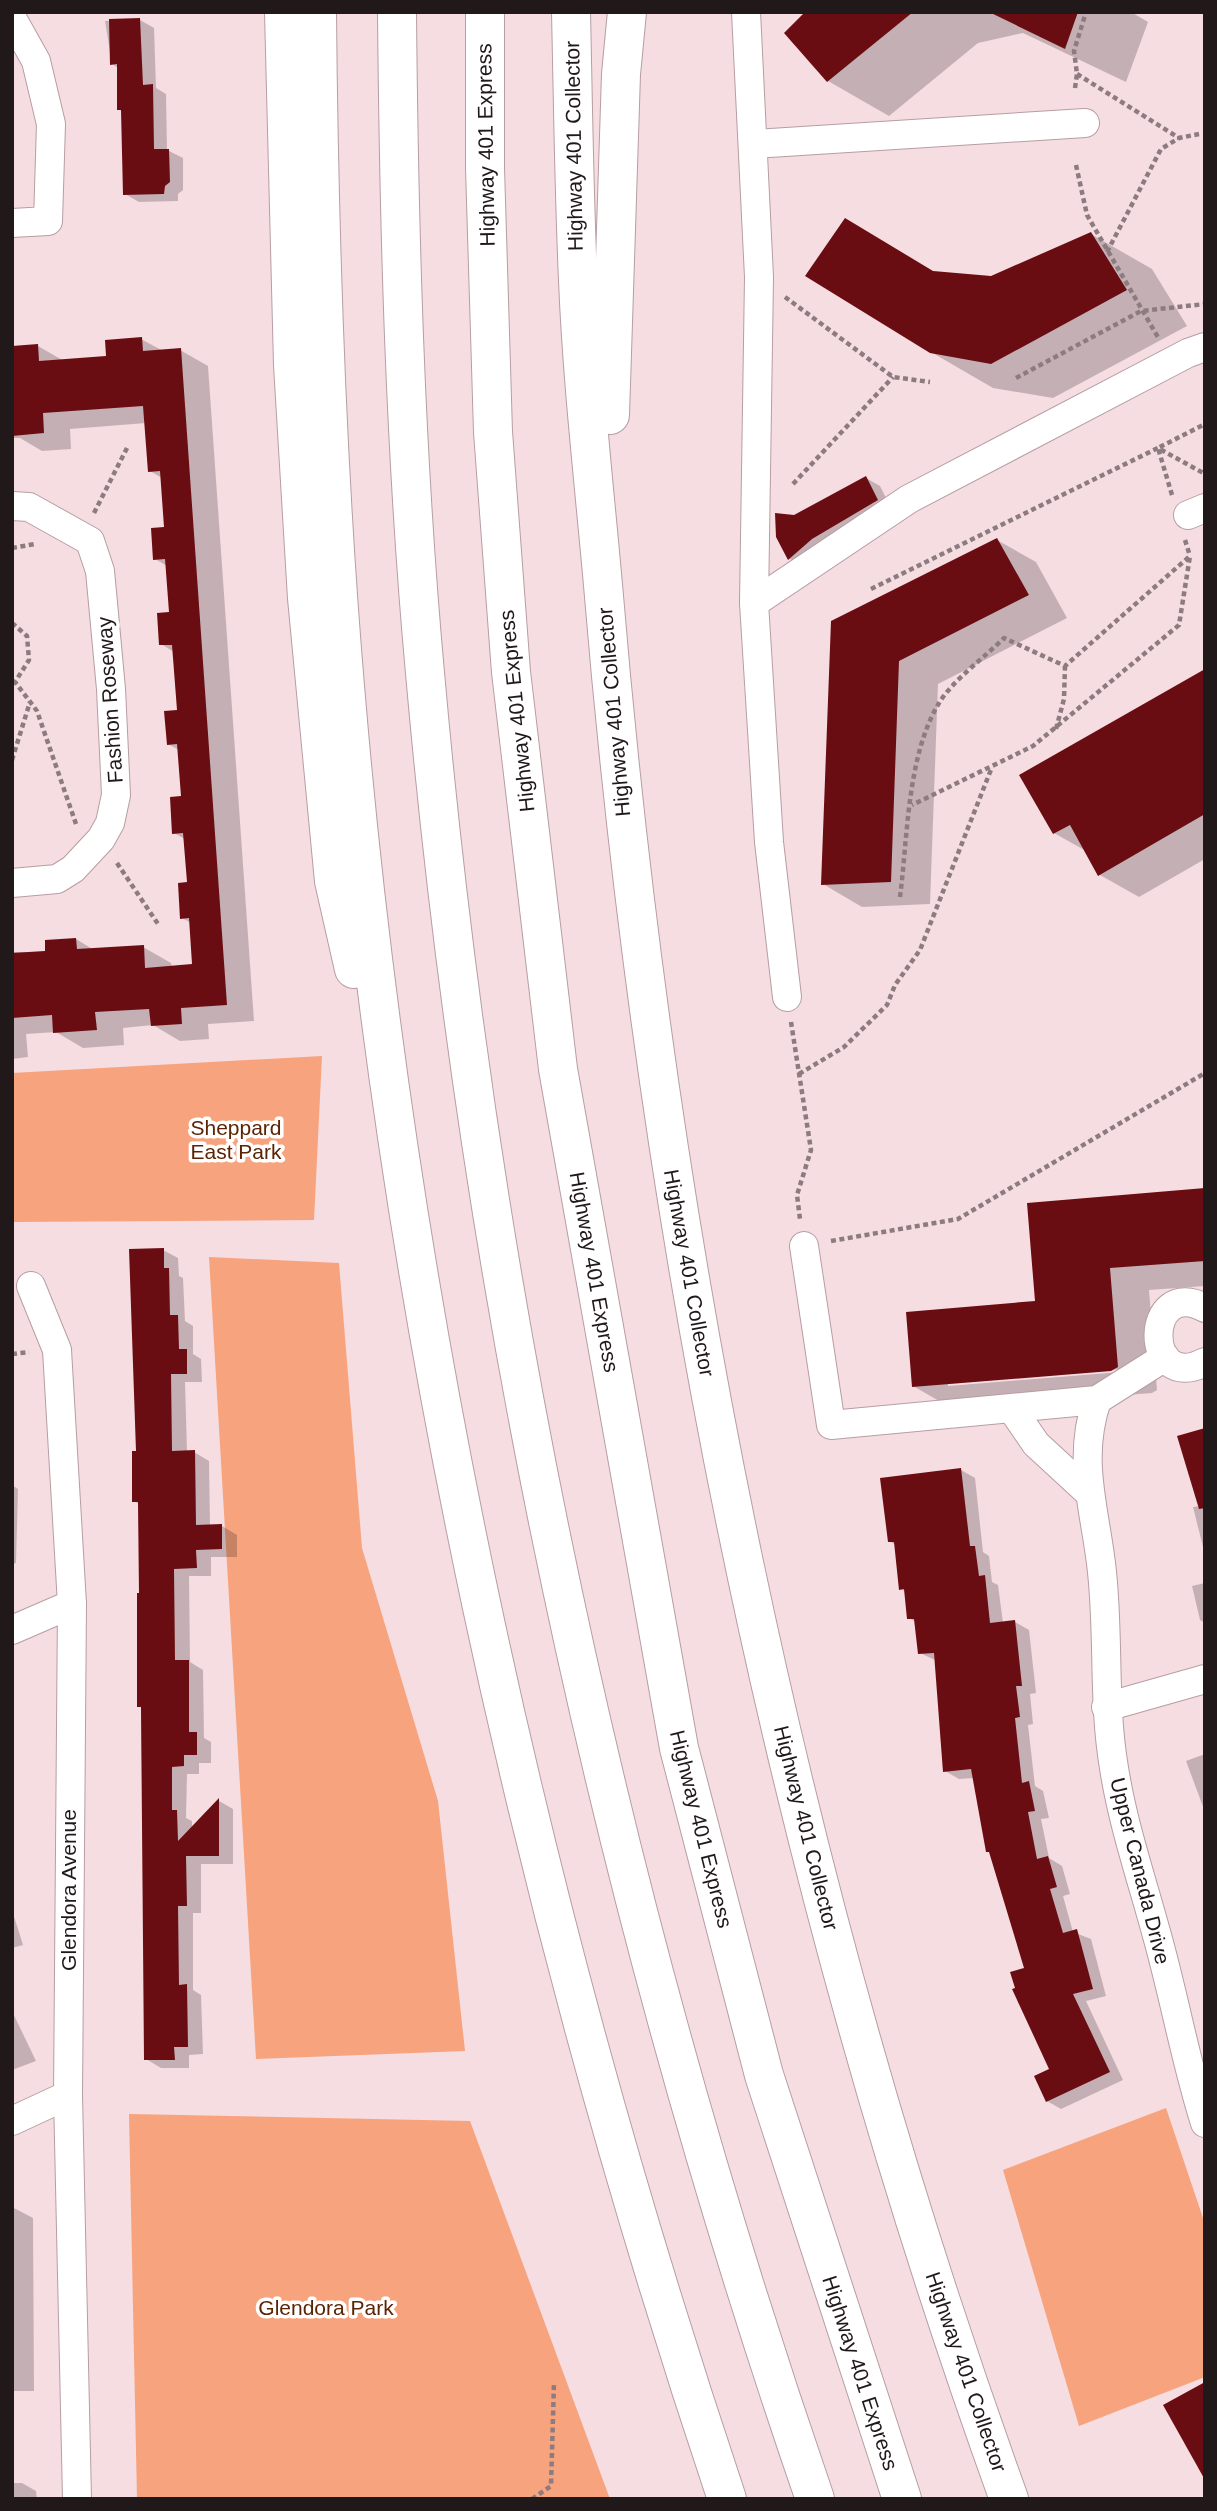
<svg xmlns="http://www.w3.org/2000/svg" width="1217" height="2511" viewBox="0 0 1217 2511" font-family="Arial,sans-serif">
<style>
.green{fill:#f7a37e}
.shadow{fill:#0003;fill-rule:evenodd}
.building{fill:#6a0d12}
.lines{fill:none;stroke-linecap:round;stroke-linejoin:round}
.minor-casing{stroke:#b69ea2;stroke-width:30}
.highway-casing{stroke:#b69ea2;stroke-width:40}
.path{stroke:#8d7c7f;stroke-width:4.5;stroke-dasharray:5 3.5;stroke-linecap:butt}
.minor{stroke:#fff;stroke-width:28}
.highway{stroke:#fff;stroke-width:38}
.labels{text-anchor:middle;stroke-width:7;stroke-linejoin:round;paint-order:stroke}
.street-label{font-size:21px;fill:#21181a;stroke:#fff}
.park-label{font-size:21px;fill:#5c2304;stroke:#fff}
</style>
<rect width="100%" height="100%" fill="#f6dde1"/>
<g class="green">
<polygon points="322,1056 314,1220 12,1222 12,1073"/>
<polygon points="209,1257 339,1263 362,1548 438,1801 465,2051 256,2059"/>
<polygon points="1166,2108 1205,2224 1205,2377 1079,2426 1003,2170"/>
<polygon points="129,2114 470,2121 610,2499 137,2499"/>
</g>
<g class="shadow">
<polygon points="807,12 1131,12 1148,22 1126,82 1023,33 978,43 889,116 828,81"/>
<polygon points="140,20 154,28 156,88 166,94 167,150 183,158 183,190 178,194 178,201 139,202 125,194 123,112 118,109 118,68 112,64 105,21"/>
<polygon points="1091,234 1152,269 1187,326 1053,398 993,388 931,352 991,278"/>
<polygon points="141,339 163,351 180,350 208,366 254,1021 208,1024 209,1039 180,1041 153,1025 123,1028 124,1045 83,1048 56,1032 26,1034 28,1057 12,1059 12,952 47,952 76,939 94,950 143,947 171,963 172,968 194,966 191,923 182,918 188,884 185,839 174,833 183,798 179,750 168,744 178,712 174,652 161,644 171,613 167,566 155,559 166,529 162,478 150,471 146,423 70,429 71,449 42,451 20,438 12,438 12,348 38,346 64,361 108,358"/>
<polygon points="866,478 880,486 891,508 804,567 790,559 778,537 794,516"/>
<polygon points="997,540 1036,562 1067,618 938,684 930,904 862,907 823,884 832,622"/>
<polygon points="1205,671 1205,859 1139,897 1100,875 1086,851 1054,833"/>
<path d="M1205,1190v96l-56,4 8,100 -5,3 -199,16 -40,-23zM1120,1369v3l-172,14v-3z"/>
<polygon points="163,1250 178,1258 179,1276 183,1278 185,1321 193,1326 193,1354 201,1359 202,1382 185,1382 187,1452 194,1452 209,1461 210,1526 222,1526 237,1535 237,1557 211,1557 211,1576 189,1576 190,1662 203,1670 204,1738 211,1742 211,1763 199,1763 199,1774 187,1774 186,1818 192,1821 192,1829 219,1801 233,1809 233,1864 201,1864 201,1913 193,1913 193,1990 201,1995 203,2054 189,2055 189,2068 161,2068 146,2059 145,2047 139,1504 134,1501"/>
<polygon points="1205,1430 1205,1555 1193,1507 1200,1506"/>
<polygon points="961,1470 975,1478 983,1552 989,1556 992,1582 998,1585 1003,1623 1015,1622 1029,1630 1036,1693 1030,1694 1033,1724 1028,1725 1035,1786 1043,1791 1049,1818 1041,1819 1049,1858 1062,1866 1070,1894 1063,1896 1073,1932 1091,1939 1106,1996 1086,2001 1123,2080 1061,2109 1047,2101 1052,2070 974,1778 959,1779 945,1771 937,1661 920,1653 916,1622 909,1618 906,1592 901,1589 896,1545 889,1541"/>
<polygon points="12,1485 18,1489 16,1563 12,1564"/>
<polygon points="1205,1583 1205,1623 1200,1620 1192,1586"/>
<polygon points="1205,1754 1205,1812 1186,1761"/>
<polygon points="12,1910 23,1945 12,1948"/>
<polygon points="12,2011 36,2061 12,2070"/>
<polygon points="12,2207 33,2218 34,2391 12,2391"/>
<polygon points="12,2483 22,2483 36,2491 37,2499 12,2499"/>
</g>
<g class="building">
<polygon points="805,12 913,12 827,82 784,33"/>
<polygon points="989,12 1078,12 1065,49"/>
<polygon points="140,18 143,85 153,84 154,149 169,149 170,182 165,186 164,194 123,195 121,110 117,110 117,64 110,65 109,19"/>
<polygon points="845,218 933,271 991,276 1091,232 1127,290 991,364 930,353 805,276"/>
<polygon points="142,337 143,351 181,348 227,1005 181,1008 182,1024 151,1026 149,1009 95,1012 97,1030 53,1033 52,1015 12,1018 12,953 45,951 45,940 76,938 77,949 144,945 145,968 192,964 189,918 180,919 178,883 187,882 183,833 172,834 170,797 181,796 177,744 167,745 164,711 177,710 172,645 159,645 157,613 169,612 165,559 153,560 151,528 164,527 160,471 148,472 143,406 43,413 44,433 12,436 12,346 38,344 39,361 106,356 105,340"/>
<polygon points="866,476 878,500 812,539 788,560 776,537 775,513 794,515"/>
<polygon points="997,538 1029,595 899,661 891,882 821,885 831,621"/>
<polygon points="1205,669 1205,814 1098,876 1070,825 1053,834 1019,775"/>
<polygon points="1205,1188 1205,1261 1110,1268 1118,1367 1111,1371 912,1387 906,1312 1035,1301 1027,1203"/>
<polygon points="164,1248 164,1268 169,1268 170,1315 178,1315 179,1349 187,1349 187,1374 171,1374 172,1451 195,1450 196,1525 222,1524 222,1549 196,1550 197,1568 174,1569 175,1660 189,1660 189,1732 197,1732 197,1755 184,1755 184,1766 172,1767 172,1810 177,1810 178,1841 219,1798 219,1856 186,1856 187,1906 178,1906 179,1985 187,1984 188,2047 174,2047 175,2060 144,2060 141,1707 137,1707 137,1593 139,1593 138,1502 132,1502 132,1451 136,1451 129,1249"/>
<polygon points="1205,1428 1205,1508 1199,1509 1177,1436"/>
<polygon points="961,1468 970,1546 975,1546 979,1576 985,1575 990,1623 1015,1620 1022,1686 1016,1686 1020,1717 1015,1718 1022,1783 1029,1781 1035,1811 1028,1812 1037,1859 1048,1856 1057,1887 1050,1889 1063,1933 1077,1929 1093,1989 1073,1994 1110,2072 1046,2102 1034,2076 1049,2069 1012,1989 1015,1988 1010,1972 1024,1968 989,1852 986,1852 971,1769 943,1772 934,1653 918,1654 914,1619 907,1619 904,1589 899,1590 894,1542 888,1542 880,1478"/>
<polygon points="1205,2382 1205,2480 1163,2405"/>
</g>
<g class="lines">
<defs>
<g id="minor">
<polyline points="746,12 759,277 754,603 769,842 787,997"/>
<polyline points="12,18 36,61 51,124 48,221 12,223"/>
<polyline points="754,144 1085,123"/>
<polyline points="12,506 29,507 90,541 100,571 111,689 116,795 110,823 101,839 73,869 57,879 12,883"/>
<polyline points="1188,515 1205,508"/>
<polyline points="754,603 909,499 1188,353 1205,347"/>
<polyline points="804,1246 831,1425 1097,1400 1165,1357"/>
<polyline points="31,1286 57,1350 72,1604 68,2095 77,2499"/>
<path d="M1205,1308c-61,-33 -63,87 0,54"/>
<path d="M1097,1400c-21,61 -1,112 5,172 7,66 1,131 12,196 9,57 27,109 42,164 18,63 29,128 49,191"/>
<polyline points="1012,1409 1036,1444 1087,1491"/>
<polyline points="12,1630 72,1604"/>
<polyline points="1106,1707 1205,1679"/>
<polyline points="12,2121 68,2095"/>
</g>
<g id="highway">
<polyline points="284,12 293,365 307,598 334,881 354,969"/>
<path d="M317,12c2,225 9,450 28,674 51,616 185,1227 382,1813"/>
<path d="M397,12c2,221 8,442 28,661 55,622 186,1235 390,1826"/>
<polyline points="485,12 485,168 493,432 511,672 558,1069 679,1748 764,2075 902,2499"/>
<path d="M571,12c2,89 3,179 7,268 4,101 16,203 25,305 54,652 183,1298 406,1914"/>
<polyline points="610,415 621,74 627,12"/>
</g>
</defs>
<use href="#minor" class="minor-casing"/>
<use href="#highway" class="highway-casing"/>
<g class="path">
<polyline points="1077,74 1179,138"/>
<polyline points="1075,88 1077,74 1074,51 1086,12"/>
<polyline points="1076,165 1087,215 1159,339"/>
<polyline points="1107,252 1161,149 1179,138 1199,134"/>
<polyline points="785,297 893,377 930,382"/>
<polyline points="1016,378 1141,311 1205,304"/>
<polyline points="793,484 893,377"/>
<polyline points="1172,495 1158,448 1205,424"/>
<polyline points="94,513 128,446"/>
<polyline points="1185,540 1190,556"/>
<polyline points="12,548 35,544"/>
<polyline points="871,589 1158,448 1205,474"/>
<polyline points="12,623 27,636 29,660 15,682 37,711 76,824"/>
<polyline points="1056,729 1064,699 1065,666"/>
<polyline points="12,760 30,702"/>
<polyline points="117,863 158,924"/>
<path d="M900,897c8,-62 7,-141 39,-194 13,-22 47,-47 65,-65l61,28 125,-110 -11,69 -146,121 -121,59"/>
<polyline points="791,1022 811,1150 797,1195 800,1219"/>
<polyline points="799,1074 844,1047 887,1005 895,985 920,950 992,767"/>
<polyline points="831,1241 958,1219 1205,1073"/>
<polyline points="12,1354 29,1352"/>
<polyline points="532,2499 551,2486 554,2383"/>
</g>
<use href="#minor" class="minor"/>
<use href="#highway" class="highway"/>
</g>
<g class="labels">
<g class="street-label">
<text transform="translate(486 145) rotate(-91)" y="7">Highway 401 Express</text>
<text transform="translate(574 146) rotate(-91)" y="7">Highway 401 Collector</text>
<text transform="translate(110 700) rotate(-94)" y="7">Fashion Roseway</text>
<text transform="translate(517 711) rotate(-96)" y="7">Highway 401 Express</text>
<text transform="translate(614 712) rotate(-95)" y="7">Highway 401 Collector</text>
<text transform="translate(594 1272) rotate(80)" y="7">Highway 401 Express</text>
<text transform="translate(689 1273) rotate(80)" y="7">Highway 401 Collector</text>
<text transform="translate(806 1828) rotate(76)" y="7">Highway 401 Collector</text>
<text transform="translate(701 1829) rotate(76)" y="7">Highway 401 Express</text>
<text transform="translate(1140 1871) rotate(76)" y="7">Upper Canada Drive</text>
<text transform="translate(69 1890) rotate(-90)" y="7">Glendora Avenue</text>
<text transform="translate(966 2372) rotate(71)" y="7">Highway 401 Collector</text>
<text transform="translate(860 2373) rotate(72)" y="7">Highway 401 Express</text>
</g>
<g class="park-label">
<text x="236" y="1135">Sheppard<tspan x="236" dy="24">East Park</tspan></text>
<text x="326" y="2315">Glendora Park</text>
</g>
</g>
<rect width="1217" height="2511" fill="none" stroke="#21181a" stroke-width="28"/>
</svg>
